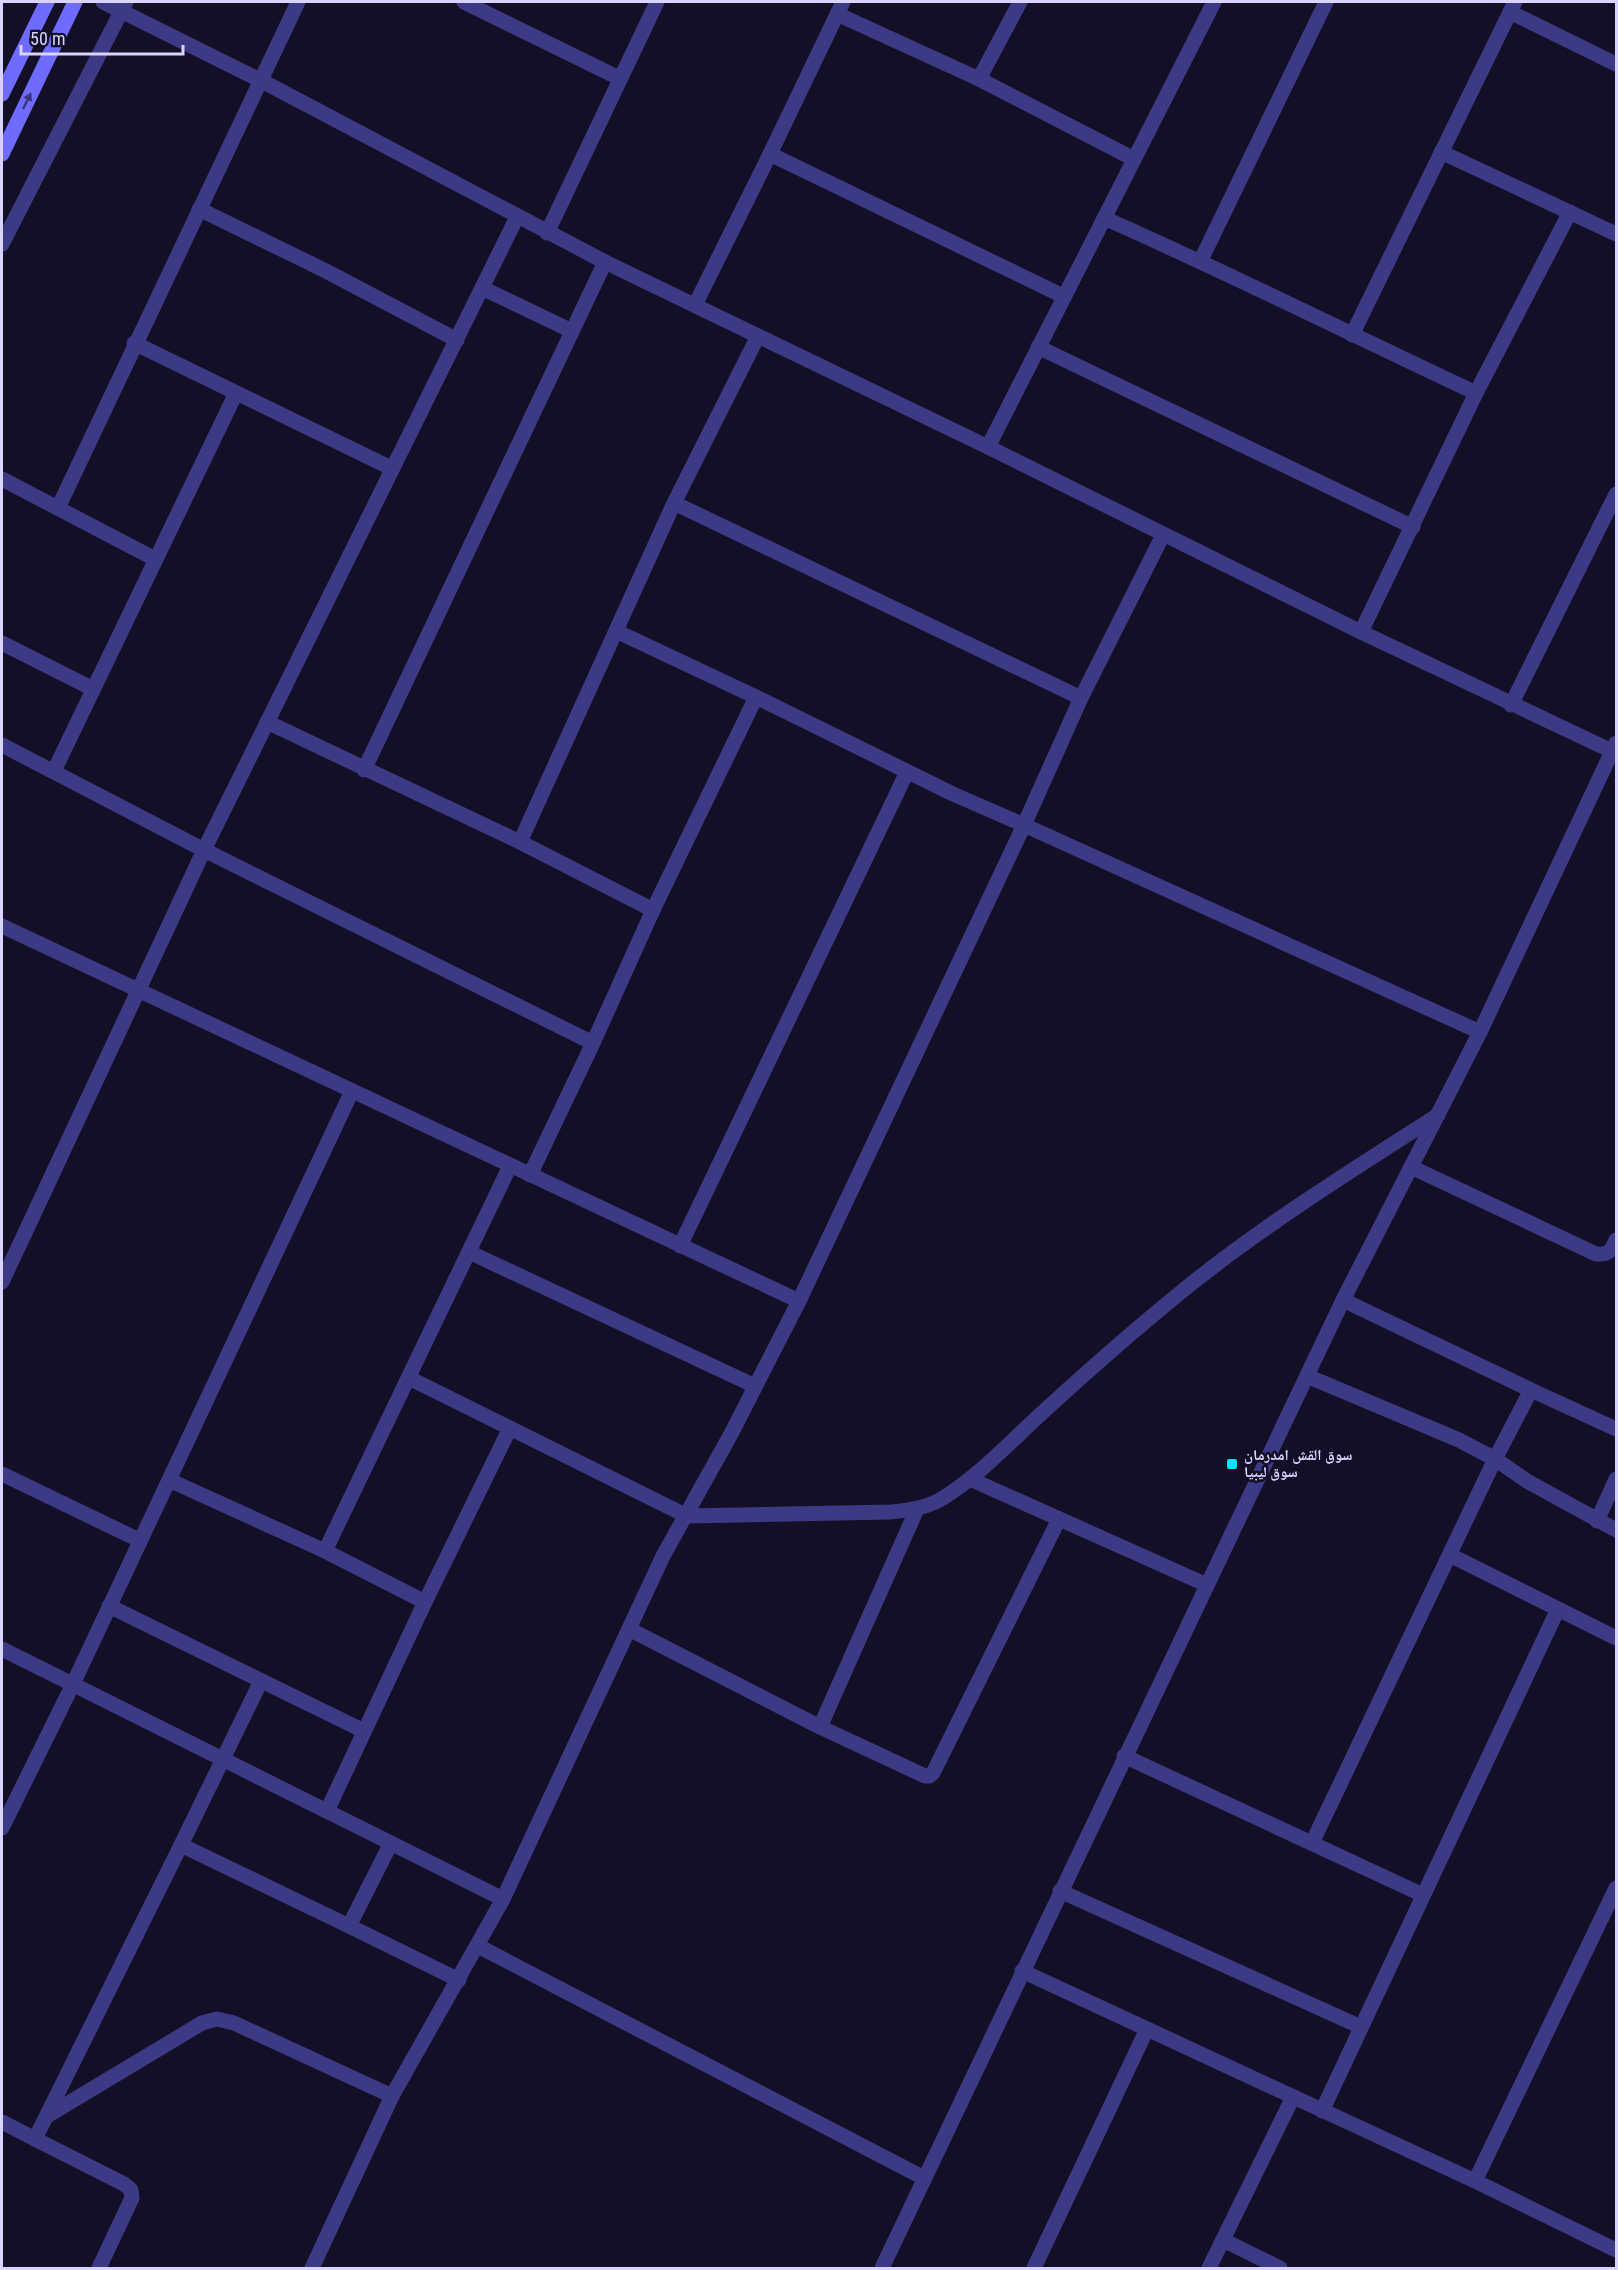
<svg xmlns="http://www.w3.org/2000/svg" width="1618" height="2270" viewBox="0 0 1618 2270" font-family="'Roboto Condensed','Noto Naskh Arabic',sans-serif">
<style>
.lines{fill:none;stroke-linecap:round;stroke-linejoin:round}
.street{stroke:#3d3a85;stroke-width:15}
.secondary{stroke:#6f6bff;stroke-width:15}
.oneway{fill:#38347d}
.poi-dot{fill:#00e5ff;stroke:#130f26;stroke-width:2}
.labels{text-anchor:middle;stroke-width:5;stroke-linejoin:round;paint-order:stroke}
.poi-label{font-size:15px;font-weight:bold;fill:#d9d4ff;stroke:#130f26;text-anchor:start}
</style>
<rect width="100%" height="100%" fill="#130f26"/>
<g class="lines">
<g class="street">
<polyline points="103,2 260,80 605,262 988,447 1361,632 1616,753"/>
<polyline points="464,2 619,78"/>
<polyline points="1510,12 1616,64"/>
<polyline points="837,14 979,79 1134,159"/>
<polyline points="979,79 1020,2"/>
<polyline points="1441,152 1616,234"/>
<polyline points="770,154 1063,296"/>
<polyline points="199,209 324,270 457,340"/>
<path d="M1104,218c125,55 248,117 372,175"/>
<polyline points="547,233 657,2"/>
<polyline points="2,244 126,2"/>
<polyline points="1201,260 1326,2"/>
<polyline points="482,288 572,331"/>
<polyline points="695,305 770,154 843,2"/>
<polyline points="1352,335 1515,2"/>
<polyline points="134,343 391,468"/>
<polyline points="1038,347 1413,527"/>
<polyline points="988,447 1214,2"/>
<polyline points="2,479 155,559"/>
<polyline points="674,503 1081,698"/>
<polyline points="58,508 298,2"/>
<polyline points="616,631 756,697 953,794 1024,825 1480,1032"/>
<polyline points="1361,632 1476,393 1570,212"/>
<polyline points="2,643 93,689"/>
<polyline points="1511,705 1616,494"/>
<polyline points="267,722 520,842 653,910"/>
<polyline points="2,745 204,850 593,1043"/>
<polyline points="364,770 605,262"/>
<polyline points="54,771 236,393"/>
<polyline points="520,842 674,503 758,336"/>
<polyline points="2,926 799,1301"/>
<path d="M1411,1167l185,87c13,1 15,-3 20,-14"/>
<polyline points="530,1175 593,1043 653,910 756,697"/>
<polyline points="680,1246 907,772"/>
<polyline points="469,1252 755,1386"/>
<polyline points="2,1282 204,850 517,217"/>
<polyline points="1343,1300 1531,1390"/>
<polyline points="1307,1376 1459,1440 1495,1459 1527,1481 1616,1530"/>
<path d="M409,1378l278,138 204,-4c18,-2 36,-4 52,-14 37,-23 68,-57 100,-86 48,-44 97,-87 148,-128 78,-62 163,-115 247,-169"/>
<polyline points="2,1474 139,1540"/>
<polyline points="970,1479 1207,1585"/>
<polyline points="169,1480 325,1551 425,1602"/>
<polyline points="1597,1521 1616,1479"/>
<polyline points="325,1551 510,1166"/>
<polyline points="1450,1555 1616,1638"/>
<polyline points="109,1606 364,1731"/>
<polyline points="629,1629 820,1727 925,1776 929,1776 933,1773 1059,1519"/>
<polyline points="2,1649 503,1899"/>
<polyline points="261,1681 181,1845 349,1926 391,1843"/>
<polyline points="820,1727 917,1509"/>
<polyline points="1124,1756 1423,1895"/>
<polyline points="327,1811 425,1602 510,1428"/>
<polyline points="2,1828 73,1684 352,1091"/>
<polyline points="1312,1843 1495,1459 1531,1390 1616,1429"/>
<polyline points="1060,1891 1361,2027"/>
<polyline points="349,1926 459,1980"/>
<polyline points="478,1946 924,2178"/>
<polyline points="1022,1971 1475,2181 1616,2250"/>
<polyline points="1322,2111 1558,1609"/>
<polyline points="47,2116 202,2023 217,2019 234,2023 392,2096"/>
<polyline points="2,2122 35,2139 181,1845"/>
<polyline points="35,2139 124,2184 131,2190 132,2198 99,2268"/>
<polyline points="1475,2181 1616,1888"/>
<polyline points="1223,2240 1280,2268"/>
<polyline points="312,2268 392,2096 503,1899 663,1556 731,1434 799,1301 1024,825 1081,698 1163,535"/>
<polyline points="882,2268 1343,1300 1480,1032 1616,743"/>
<polyline points="1034,2268 1147,2029"/>
<polyline points="1209,2268 1293,2097"/>
</g>
<g class="secondary">
<polyline points="2,94 47,2"/>
<polyline points="2,154 75,2"/>
</g>
</g>
<defs><path id="oneway-solid" d="M-6-.8H1V-3.2L6.5 0L1 3.2V.8H-6Z" transform="scale(1.5)"/></defs>
<use class="oneway" href="#oneway-solid" transform="translate(27 101) rotate(-64)"/>
<rect class="poi-dot" x="1226" y="1458" width="12" height="12" rx="3"/>
<g class="labels">
<g class="poi-label">
<text x="1244" y="1460">سوق القش امدرمان<tspan x="1244" dy="17">سوق ليبيا</tspan></text>
</g>
</g>
<rect width="1618" height="2270" fill="none" stroke="#d9d4ff" stroke-width="6"/>
<path d="M21 45v9h162v-9" fill="none" stroke="#d9d4ff" stroke-width="3"/>
<text x="30" y="45" font-size="18" fill="#d9d4ff" stroke="#130f26" stroke-width="4.5" paint-order="stroke">50 m</text>
</svg>
